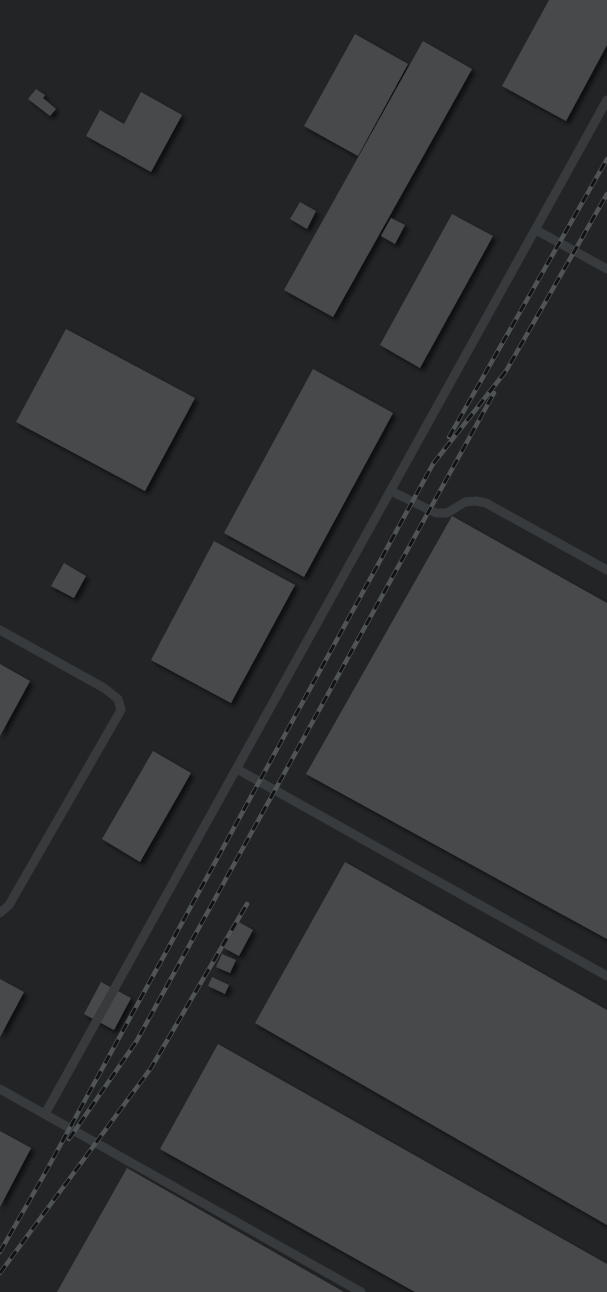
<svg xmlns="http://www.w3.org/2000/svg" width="607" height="1292" viewBox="0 0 607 1292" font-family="Signika,sans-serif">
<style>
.built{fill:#232426}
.building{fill:#46494c;filter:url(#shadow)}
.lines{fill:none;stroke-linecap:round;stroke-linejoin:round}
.lane{stroke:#383b3e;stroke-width:9}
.rail-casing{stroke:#4f5456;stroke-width:4.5}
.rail{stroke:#121314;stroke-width:3;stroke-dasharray:9;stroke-linecap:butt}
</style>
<defs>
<filter id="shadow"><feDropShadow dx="3.5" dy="3.5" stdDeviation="2" flood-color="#0009"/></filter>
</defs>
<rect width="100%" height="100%" fill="#171819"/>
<rect class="built" x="0" y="0" width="607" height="1292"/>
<g class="building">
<polygon points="549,0 607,0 607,45 566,121 502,86"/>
<polygon points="355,34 408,64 358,156 304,126"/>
<polygon points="423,41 472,69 333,317 284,290"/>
<polygon points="36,89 45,95 43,98 56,109 50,116 28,99"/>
<polygon points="141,92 182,115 151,172 86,136 100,110 124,124"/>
<polygon points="300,202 316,211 307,229 290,219"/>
<polygon points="452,214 493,236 420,368 380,345"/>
<polygon points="391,218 405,225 395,244 381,236"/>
<polygon points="66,329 195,398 145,491 16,422"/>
<polygon points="313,369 393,413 304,577 224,533"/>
<polygon points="452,516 607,603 607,939 306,774"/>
<polygon points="214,541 295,585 231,703 151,660"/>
<polygon points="64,563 86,576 74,598 51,586"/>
<polygon points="0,664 30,681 0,736"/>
<polygon points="153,751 191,773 140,862 102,839"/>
<polygon points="345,862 607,1010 607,1225 255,1023"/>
<polygon points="239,922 253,930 239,956 224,948"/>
<polygon points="222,954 236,960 230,973 216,967"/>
<polygon points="212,977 229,985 225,994 208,986"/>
<polygon points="0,979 24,992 0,1037"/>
<polygon points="101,982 131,998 114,1030 84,1014"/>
<polygon points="218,1044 607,1264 607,1292 415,1292 160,1149"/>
<polygon points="0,1131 31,1148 0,1207"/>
<polygon points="127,1168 344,1292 57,1292"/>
</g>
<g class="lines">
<g class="lane">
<polyline points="536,230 607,269"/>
<polyline points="391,491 436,513 447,513 465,502 476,501 486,503 607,570"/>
<polyline points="0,630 104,688 118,699 121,710 9,905 0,913"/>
<polyline points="237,769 607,976"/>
<polyline points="0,1089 361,1292"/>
<polyline points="45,1114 607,100"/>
</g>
<defs>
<g id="rail">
<polyline points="449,437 607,159"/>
<polyline points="69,1139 136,1042 494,393"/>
<polyline points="0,1252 44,1175 433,464 506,371 607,194"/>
<polyline points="0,1273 151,1068 247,904"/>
</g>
</defs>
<use href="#rail" class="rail-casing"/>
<use href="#rail" class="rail"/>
</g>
</svg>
